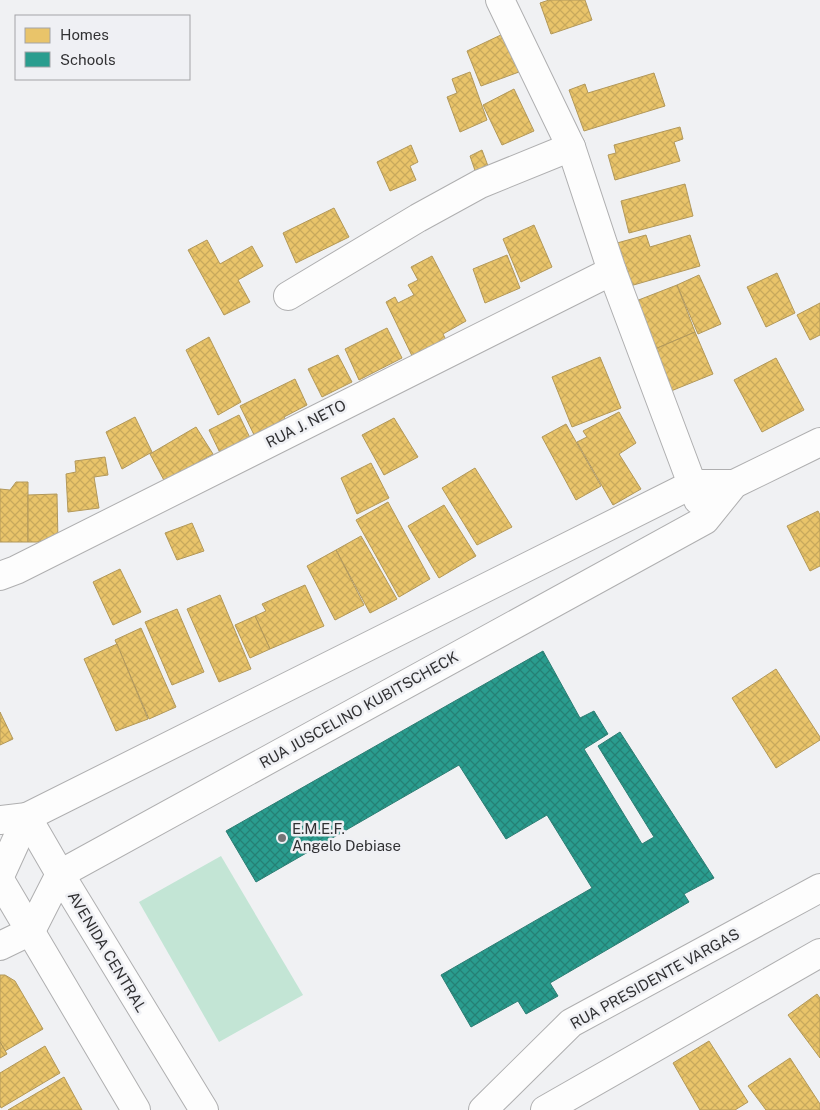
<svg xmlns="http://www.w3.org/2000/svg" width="820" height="1110" viewBox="0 0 820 1110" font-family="'Public Sans',sans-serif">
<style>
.grass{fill:#c3e5d5}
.homes{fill:url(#homes-cross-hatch);stroke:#b2985a}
.schools{fill:url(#schools-cross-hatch);stroke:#2c7d73}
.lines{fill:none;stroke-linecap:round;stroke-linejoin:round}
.street-casing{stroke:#afafb0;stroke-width:30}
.street{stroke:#fdfdfd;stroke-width:28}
.poi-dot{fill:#747476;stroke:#eff0f4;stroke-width:2}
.labels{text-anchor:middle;stroke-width:5;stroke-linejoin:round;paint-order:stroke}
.street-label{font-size:15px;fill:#313133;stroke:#eff0f4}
.poi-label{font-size:15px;fill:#313133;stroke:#eff0f4;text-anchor:start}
</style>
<defs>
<pattern id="homes-cross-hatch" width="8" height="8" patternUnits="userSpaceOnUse" patternTransform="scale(1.25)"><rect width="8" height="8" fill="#e9c46a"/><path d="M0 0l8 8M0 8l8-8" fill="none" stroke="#c8a95c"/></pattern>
<pattern id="schools-cross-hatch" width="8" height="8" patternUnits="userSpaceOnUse" patternTransform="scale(1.25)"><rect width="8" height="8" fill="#2a9d8f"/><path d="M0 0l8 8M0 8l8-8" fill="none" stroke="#258175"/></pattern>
</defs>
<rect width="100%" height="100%" fill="#f0f1f3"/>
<polygon class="grass" points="221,856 303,995 219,1042 139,902"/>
<g class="homes">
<polygon points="549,0 585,0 592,20 551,34 540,3"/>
<polygon points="503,34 519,72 481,86 467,51"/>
<polygon points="470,72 487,120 460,132 447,97 457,93 452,79"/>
<polygon points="654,73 665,106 584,131 569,90 585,84 588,93"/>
<polygon points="514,89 534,131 502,145 483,105"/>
<polygon points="680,127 683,139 674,142 680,161 615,180 608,155 616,153 614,145"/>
<polygon points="411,145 418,162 410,166 416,180 390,191 377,162"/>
<polygon points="482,150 491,174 478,179 470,156"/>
<polygon points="685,184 693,216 629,233 621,201"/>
<polygon points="334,208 349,237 296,263 283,233"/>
<polygon points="534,225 552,267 521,282 503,239"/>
<polygon points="646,235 650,247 690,235 700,266 630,286 617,243"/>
<polygon points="207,240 220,264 252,246 263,266 238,280 250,302 224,315 188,250"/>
<polygon points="507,255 520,288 485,303 473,269"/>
<polygon points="432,256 466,321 443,334 447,342 414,360 386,302 395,297 398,303 414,295 408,285 418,280 411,267"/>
<polygon points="777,273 795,313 766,327 747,287"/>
<polygon points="699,275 721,324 698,334 677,285"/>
<polygon points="677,285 695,332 655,349 636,301"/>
<polygon points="820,303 820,335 810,340 797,315"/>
<polygon points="387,328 402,358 359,380 345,349"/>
<polygon points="695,332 713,374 671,391 655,349"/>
<polygon points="209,337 241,402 218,415 186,350"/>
<polygon points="338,355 352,382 322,397 308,369"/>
<polygon points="600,357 621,408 572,427 552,377"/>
<polygon points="776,358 804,410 762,432 734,380"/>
<polygon points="295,379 307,405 284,417 290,428 258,443 240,406"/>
<polygon points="619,412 636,443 619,454 641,489 613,505 577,442 587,437 583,431"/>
<polygon points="239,415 252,442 222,457 209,430"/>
<polygon points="135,417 152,452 122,469 106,432"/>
<polygon points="394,418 418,457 384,475 362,435"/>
<polygon points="566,424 601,486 576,500 542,437"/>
<polygon points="196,427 213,454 188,468 191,473 167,486 150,454"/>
<polygon points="105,457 108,475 94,477 99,508 68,512 66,474 76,472 75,461"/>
<polygon points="371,463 389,498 357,514 341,478"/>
<polygon points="475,468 512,527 477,545 442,488"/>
<polygon points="16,482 28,482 28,542 0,542 0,489 10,490"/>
<polygon points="57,494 58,542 28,542 28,495"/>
<polygon points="388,502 430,579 399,597 356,520"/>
<polygon points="444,505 476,556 439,578 408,526"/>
<polygon points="818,511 820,515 820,566 810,571 787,526"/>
<polygon points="192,523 204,551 177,560 165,533"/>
<polygon points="361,536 397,599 370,613 336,550"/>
<polygon points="336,550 364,605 335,620 307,566"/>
<polygon points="120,569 141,612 113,625 93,582"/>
<polygon points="305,585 324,626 270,649 255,616 266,611 262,604"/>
<polygon points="220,595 251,669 219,682 187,609"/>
<polygon points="177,609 204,672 172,685 145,622"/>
<polygon points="255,616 270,649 250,658 235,625"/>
<polygon points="141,628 176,707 149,719 115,640"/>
<polygon points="117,644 148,719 116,731 84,659"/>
<polygon points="776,669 820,737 820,740 776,768 732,698"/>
<polygon points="0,712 13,739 0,745"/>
<polygon points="0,975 5,975 15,981 43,1029 5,1051 0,1042"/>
<polygon points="817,994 820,998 820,1058 788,1015"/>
<polygon points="709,1041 748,1102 735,1110 700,1110 673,1063"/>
<polygon points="0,1042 7,1054 0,1058"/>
<polygon points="45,1046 60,1073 1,1108 0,1105 0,1073"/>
<polygon points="790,1058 820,1104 820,1110 766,1110 748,1086"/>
<polygon points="64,1077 82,1110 8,1110"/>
</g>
<polygon class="schools" points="543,651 580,718 594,711 608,734 584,749 642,844 654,837 598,746 620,732 714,878 684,894 689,902 550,983 558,996 526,1014 518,1001 471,1027 441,975 592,888 547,815 506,839 459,765 256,882 226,831"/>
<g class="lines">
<defs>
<g id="street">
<polyline points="500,0 571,147 612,271 698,500"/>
<polyline points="288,296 418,218 480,184 571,147"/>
<polyline points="0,576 16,570 612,271"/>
<polyline points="0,820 27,817 60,874 204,1110"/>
<polyline points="0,876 27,817 693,484 734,484"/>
<polyline points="0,880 136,1110"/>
<polyline points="0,946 31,931 60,874 705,520 734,484 820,442"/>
<polyline points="483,1110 571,1023 820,888"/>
<polyline points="545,1110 820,953"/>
</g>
</defs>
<use href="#street" class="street-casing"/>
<use href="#street" class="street"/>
</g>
<circle class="poi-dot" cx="282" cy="838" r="5"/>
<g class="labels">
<g class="street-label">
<text transform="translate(306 424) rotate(-27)" y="5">RUA J. NETO</text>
<text transform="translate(359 710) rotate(-29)" y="5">RUA JUSCELINO KUBITSCHECK</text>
<text transform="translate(107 952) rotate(59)" y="5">AVENIDA CENTRAL</text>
<text transform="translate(655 979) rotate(-29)" y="5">RUA PRESIDENTE VARGAS</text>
</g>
<g class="poi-label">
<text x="292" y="834">E.M.E.F.<tspan x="292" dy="17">Angelo Debiase</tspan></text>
</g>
</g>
<rect x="15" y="15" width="175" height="65" fill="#eff0f4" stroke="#a3a4a7"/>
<rect x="25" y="28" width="25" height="15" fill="#e9c46a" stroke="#a3a4a7"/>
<text x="60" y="40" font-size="15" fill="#313133">Homes</text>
<rect x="25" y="52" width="25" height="15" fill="#2a9d8f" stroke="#a3a4a7"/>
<text x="60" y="65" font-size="15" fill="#313133">Schools</text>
</svg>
